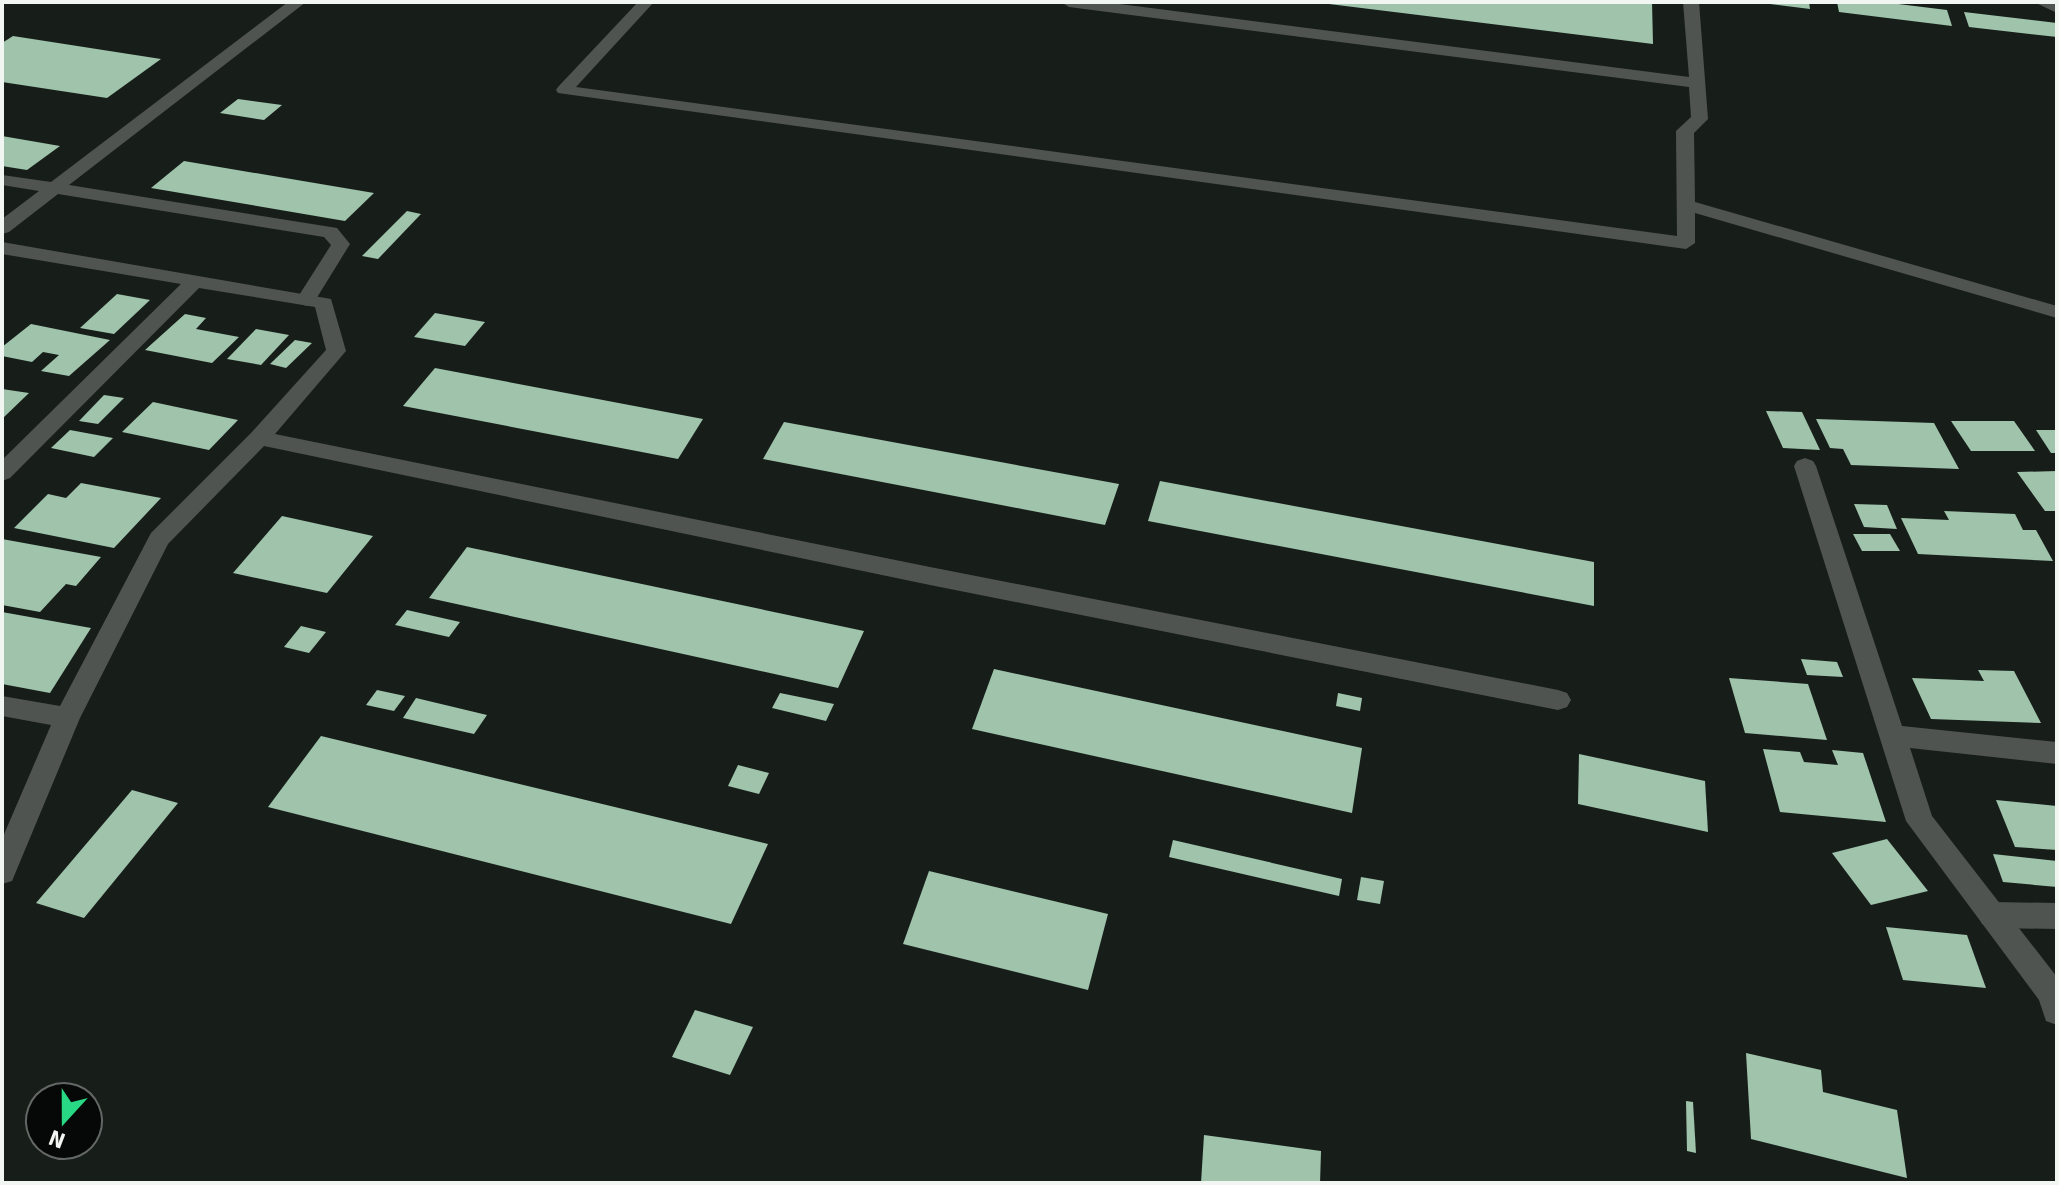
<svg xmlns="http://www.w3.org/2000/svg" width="2059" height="1185" viewBox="0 0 2059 1185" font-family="Signika,sans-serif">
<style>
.building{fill:#9fc3ab}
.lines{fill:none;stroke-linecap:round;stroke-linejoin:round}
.lane{fill:#505451;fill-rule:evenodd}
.street{fill:#505451;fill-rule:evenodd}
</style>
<rect width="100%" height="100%" fill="#171e1a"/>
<g class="building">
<polygon points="1330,2 1652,2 1653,44 1329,4"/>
<polygon points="1770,2 1809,2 1810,9 1770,4"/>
<polygon points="1837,2 1882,2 1947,10 1952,26 1839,12"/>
<polygon points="1964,12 2057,23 2057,37 1969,27"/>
<polygon points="13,36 161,59 107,98 2,82 2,43"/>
<polygon points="238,99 282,105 264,120 220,113"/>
<polygon points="2,136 60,146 27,170 2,166"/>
<polygon points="184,161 374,193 345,221 151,188"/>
<polygon points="407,211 421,214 378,259 362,256"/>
<polygon points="117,294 150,300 114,334 80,328"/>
<polygon points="435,313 485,322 465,346 414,337"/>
<polygon points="185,314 206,318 196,329 239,337 212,363 145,350"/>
<polygon points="31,324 110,340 69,376 41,371 59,355 43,352 32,362 2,356 2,347"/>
<polygon points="256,329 289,335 261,365 227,359"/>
<polygon points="295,340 312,343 286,368 270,364"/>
<polygon points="435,368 703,419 678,459 403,406"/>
<polygon points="2,389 29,393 2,419"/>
<polygon points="104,395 124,398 98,424 79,421"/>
<polygon points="153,402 238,420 209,450 122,432"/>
<polygon points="1766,411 1802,412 1820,450 1783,448"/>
<polygon points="1816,419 1934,423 1959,469 1851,465 1843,449 1830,448"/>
<polygon points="1951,421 2014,421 2035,451 1971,451"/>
<polygon points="784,422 1119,484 1105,525 763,459"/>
<polygon points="70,430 113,438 94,457 51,448"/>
<polygon points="2036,430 2057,430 2057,453 2051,453"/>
<polygon points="2057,471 2057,511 2045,511 2017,472"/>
<polygon points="1160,481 1594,562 1594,606 1148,521"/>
<polygon points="81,483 161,498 114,548 14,528 48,494 66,498"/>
<polygon points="1854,504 1887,505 1897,529 1864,527"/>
<polygon points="1944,511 2015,514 2023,530 2036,530 2053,561 1918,554 1901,518 1949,520"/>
<polygon points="282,516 373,536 327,593 233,573"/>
<polygon points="1853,534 1890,534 1900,551 1862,551"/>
<polygon points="2,539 101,557 76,586 66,584 40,612 2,605"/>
<polygon points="467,547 864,631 838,688 429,598"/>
<polygon points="407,610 460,622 449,637 395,625"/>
<polygon points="2,612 91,628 50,693 2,684"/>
<polygon points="301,626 326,632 309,653 284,647"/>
<polygon points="1801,659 1837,662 1843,677 1807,675"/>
<polygon points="994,669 1362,748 1352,813 972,729"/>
<polygon points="1978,670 2014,671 2041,723 1931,719 1912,678 1984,681"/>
<polygon points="1729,678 1808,684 1827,740 1745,733"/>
<polygon points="377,690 405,696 394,711 366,705"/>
<polygon points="780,693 834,704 826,721 772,708"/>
<polygon points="1338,693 1362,698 1360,711 1336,706"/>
<polygon points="416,698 487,715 474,734 403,718"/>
<polygon points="321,736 768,844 731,924 268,807"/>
<polygon points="1763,749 1800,752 1804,762 1838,765 1832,750 1863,753 1886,822 1780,812"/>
<polygon points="1579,754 1705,781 1708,832 1578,804"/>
<polygon points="738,765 769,773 759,794 728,786"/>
<polygon points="132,790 178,803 84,918 36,903"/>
<polygon points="1996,800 2057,806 2057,850 2015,847"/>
<polygon points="1887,839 1928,891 1871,905 1832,853"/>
<polygon points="1173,840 1342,879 1339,896 1169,857"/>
<polygon points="1993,854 2057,861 2057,887 2003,882"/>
<polygon points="929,871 1108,914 1088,990 903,944"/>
<polygon points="1361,877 1384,881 1380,904 1357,900"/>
<polygon points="1886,927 1967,935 1986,988 1903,980"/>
<polygon points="695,1010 753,1027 730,1075 672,1057"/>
<polygon points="1746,1053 1821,1070 1823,1092 1897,1110 1907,1178 1751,1139"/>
<polygon points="1686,1101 1693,1102 1696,1153 1687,1151"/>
<polygon points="1204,1135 1321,1151 1320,1183 1201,1183"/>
</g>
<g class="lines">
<g class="lane">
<polygon points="288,2 306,2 69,185 337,228 350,244 313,304 306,306 296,300 331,245 324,237 58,194 9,232 2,234 2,219 39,191 2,185 2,175 51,182"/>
<polygon points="638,2 654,2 576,87 1677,236 1676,131 1691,117 1689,87 1069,7 1061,2 1104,2 1689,77 1683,2 1699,2 1708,119 1694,133 1695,202 2057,306 2057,318 1695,213 1695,243 1686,249 558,93 556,90 558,87"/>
<polygon points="2034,2 2057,3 2057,13"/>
<polygon points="1992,902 2057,903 2057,929 1992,928 1982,924 1978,915 1982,906"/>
</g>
<g class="street">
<polygon points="2,242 331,299 346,351 275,434 930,567 1558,690 1567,693 1571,700 1567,707 1558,710 930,585 264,446 168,544 80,718 12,881 2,884 2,839 51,725 2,716 2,696 60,706 151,533 251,433 326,350 315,307 199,288 10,478 2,481 2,460 181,284 2,254"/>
<polygon points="1805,458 1813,461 1816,466 1902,726 2057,742 2057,764 1910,748 1932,816 2057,977 2057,1025 2046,1021 2039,1000 1906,821 1794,466 1797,461"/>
</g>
</g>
<rect width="2059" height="1185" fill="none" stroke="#f1f6f3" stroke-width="8"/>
<g transform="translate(64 1121) rotate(201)"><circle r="38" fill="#050806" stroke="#636765" stroke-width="2"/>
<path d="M0-6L14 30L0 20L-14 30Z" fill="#29d885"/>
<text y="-12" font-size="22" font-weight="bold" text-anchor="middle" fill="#f1f6f3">N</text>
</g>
</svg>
